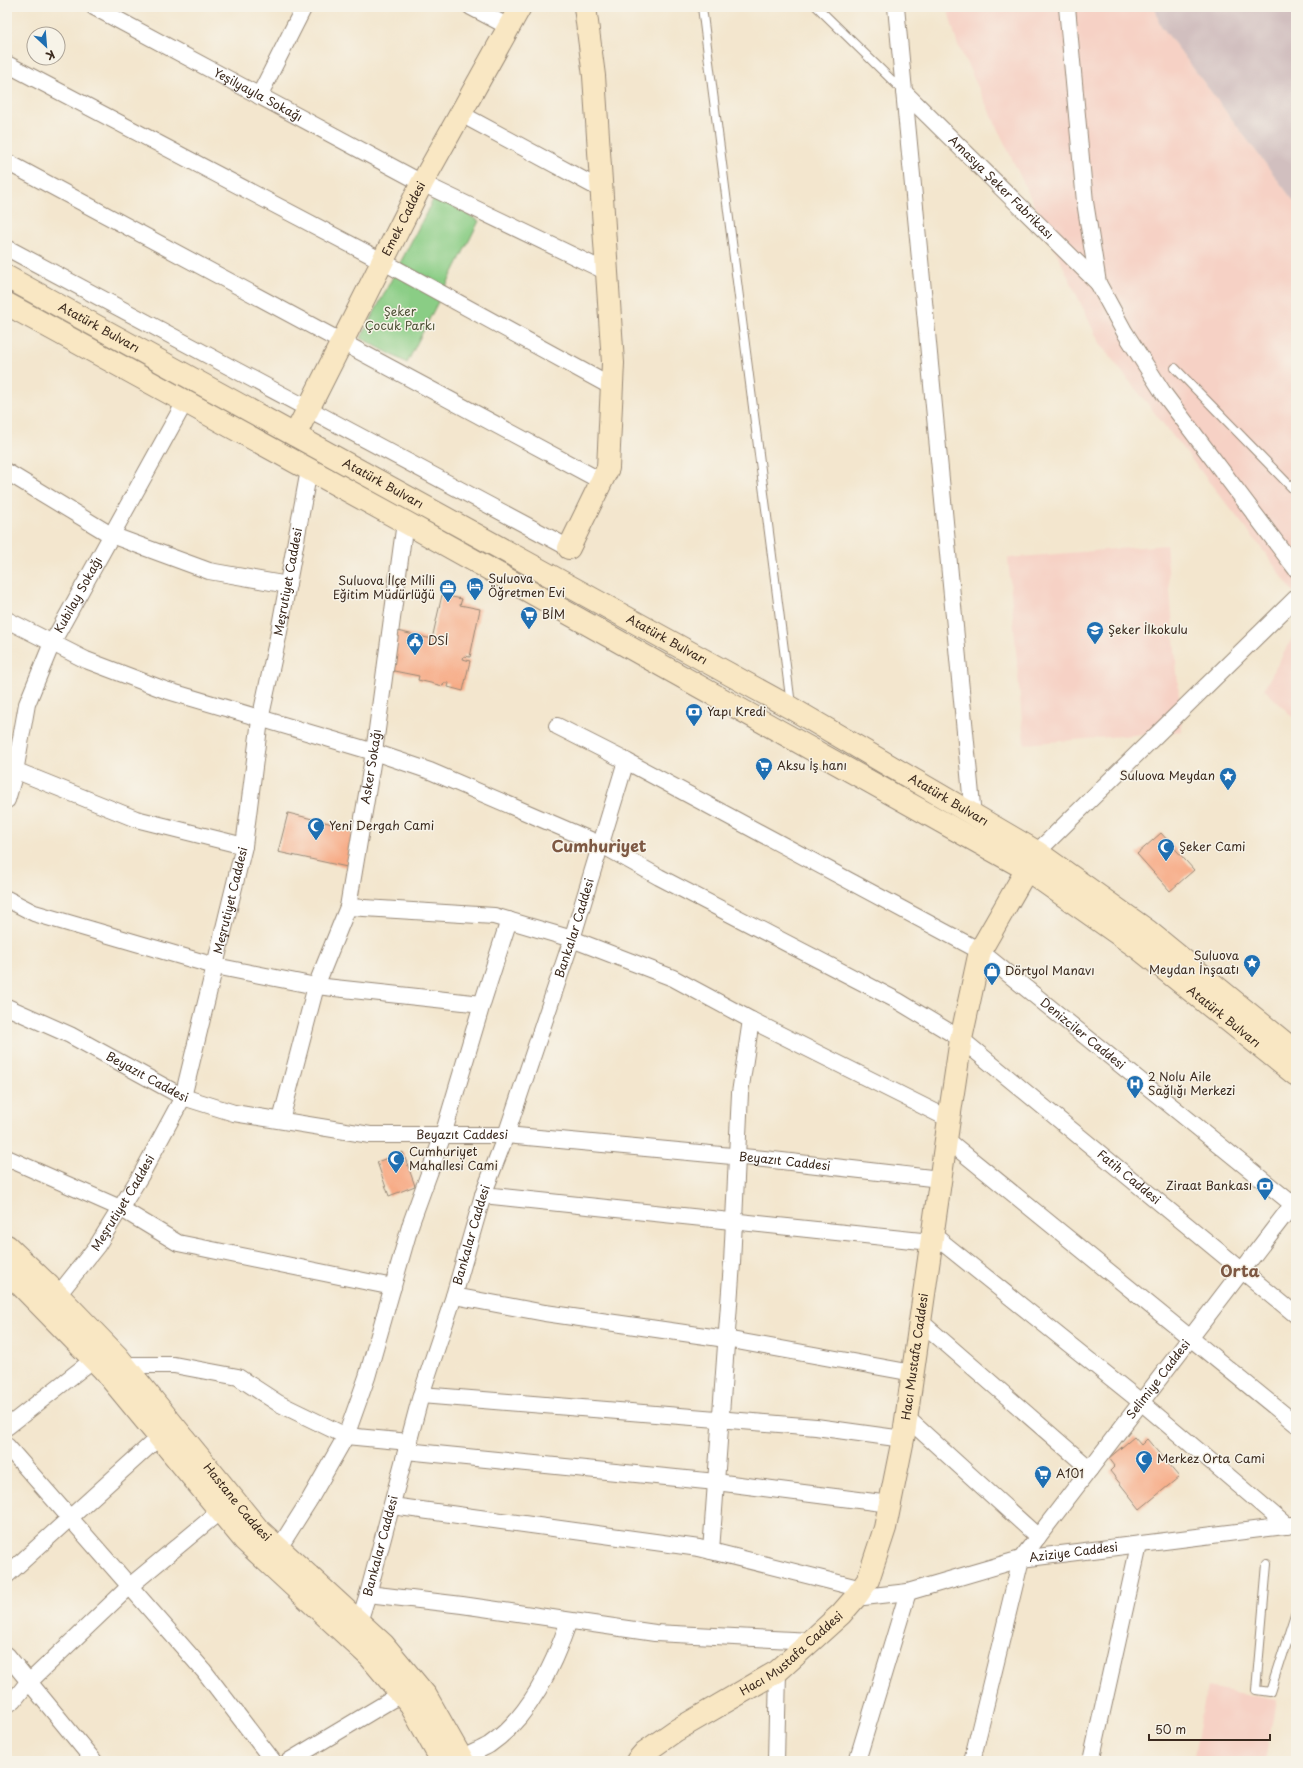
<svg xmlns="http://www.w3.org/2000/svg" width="1303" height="1768" viewBox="0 0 1303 1768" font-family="'Playpen Sans',sans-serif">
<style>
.built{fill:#f6d1c5}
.industrial{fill:#d1bfbf}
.green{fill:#8acd85;stroke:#627c52}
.building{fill:#f7ac87}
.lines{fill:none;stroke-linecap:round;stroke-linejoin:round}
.lane-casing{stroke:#978876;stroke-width:10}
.street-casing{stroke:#978876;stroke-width:18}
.secondary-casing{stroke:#978876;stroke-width:24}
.lane{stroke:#fff;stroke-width:8}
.street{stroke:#fff;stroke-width:16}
.secondary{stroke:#f9e7c3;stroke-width:22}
.labels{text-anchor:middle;stroke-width:3;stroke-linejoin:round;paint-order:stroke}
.street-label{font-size:12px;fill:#3b2a1e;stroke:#f7f3e8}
.park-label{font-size:12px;fill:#4f5338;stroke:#f7f3e8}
.poi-label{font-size:12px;fill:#3b2a1e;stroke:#f7f3e8;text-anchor:start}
.district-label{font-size:16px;font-weight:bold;fill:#7d5843;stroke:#f7f3e8}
</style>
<rect width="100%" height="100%" fill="#f7f3e8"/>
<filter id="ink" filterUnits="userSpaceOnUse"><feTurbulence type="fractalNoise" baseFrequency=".025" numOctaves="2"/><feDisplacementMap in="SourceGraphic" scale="8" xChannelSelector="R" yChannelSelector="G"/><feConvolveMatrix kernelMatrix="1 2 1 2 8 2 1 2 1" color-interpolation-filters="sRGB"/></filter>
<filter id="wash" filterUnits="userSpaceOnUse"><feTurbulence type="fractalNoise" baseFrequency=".012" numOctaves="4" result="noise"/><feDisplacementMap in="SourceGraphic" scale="16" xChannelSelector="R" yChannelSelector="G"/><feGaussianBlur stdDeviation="0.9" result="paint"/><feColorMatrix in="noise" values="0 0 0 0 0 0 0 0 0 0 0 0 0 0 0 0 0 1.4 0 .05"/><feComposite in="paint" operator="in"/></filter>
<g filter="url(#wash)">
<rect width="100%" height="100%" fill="#f3e6ce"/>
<g class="built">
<polygon points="947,7 1155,7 1159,23 1296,204 1296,596 1260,546 1100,344 957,43"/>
<polygon points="1166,545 1182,731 1024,744 1008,558"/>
<polygon points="1296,631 1296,720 1264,689"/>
<polygon points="1207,1687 1276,1700 1265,1761 1193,1761"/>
</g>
<polygon class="industrial" points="1155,7 1296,7 1296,204 1159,23"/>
<polygon class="green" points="435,196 479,221 407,363 361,338"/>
<g id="blocks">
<g class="building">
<polygon points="442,595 462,599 460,605 480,609 470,657 464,656 463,659 470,661 463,691 448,687 449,683 444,683 443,686 418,680 419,676 389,670 397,631 432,639"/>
<polygon points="288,813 353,829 347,867 278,852"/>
<polygon points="1161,833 1194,870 1170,891 1137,854"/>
<polygon points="403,1152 415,1186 389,1196 377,1162"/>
<polygon points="1134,1437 1141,1445 1147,1439 1179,1477 1140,1509 1110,1471 1115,1466 1109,1458"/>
</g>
</g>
</g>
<g filter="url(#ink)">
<use href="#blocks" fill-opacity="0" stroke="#978876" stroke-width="1"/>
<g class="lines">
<defs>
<g id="lane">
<polyline points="702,7 791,705"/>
<polyline points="817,7 902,90"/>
<polyline points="1175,368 1296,492"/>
<polyline points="1267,1564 1256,1690 1270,1692 1296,1611"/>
</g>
<g id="street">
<path id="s1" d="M94,7l328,176 185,89"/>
<polyline points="471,7 509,27"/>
<polyline points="896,7 973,816"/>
<polyline points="1067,7 1085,202 1098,283 1124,331 1164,394 1296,569"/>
<polyline points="7,64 382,261 612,387"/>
<path id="s2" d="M904,92l194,191"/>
<polyline points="259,96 304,7"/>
<polyline points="461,114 602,190"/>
<polyline points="7,162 601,481"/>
<polyline points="7,248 569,548"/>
<polyline points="7,472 111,535 209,571 288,585"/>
<path id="s3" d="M7,620l79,40 79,30 209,62 56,19 172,74 57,32 239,124 63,38 335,276"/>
<path id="s4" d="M557,726l69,35 354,190 316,256"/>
<polyline points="7,767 136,819 244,846"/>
<path id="s5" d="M7,800l8,-28 12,-68 25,-61 133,-241"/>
<polyline points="1037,852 1296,598"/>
<polyline points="7,899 34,913 215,966 316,986 482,1004"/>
<polyline points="348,907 494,916 572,939 673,978 751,1020 949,1119"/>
<path id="s6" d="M7,1007l63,28 113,62 51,16 136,22h136l258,24 176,20"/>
<path id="s7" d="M281,1120l35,-134 32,-79 26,-155 31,-230"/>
<polyline points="946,1139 1296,1424"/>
<polyline points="7,1158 120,1208 178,1243 393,1287"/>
<polyline points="483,1195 931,1242"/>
<polyline points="932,1234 1141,1402 1287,1526"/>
<path id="s8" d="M58,1295l39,-49 44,-71 42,-78 61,-251 16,-126 18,-83 31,-167"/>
<polyline points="454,1296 545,1313 726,1339 913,1373"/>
<polyline points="920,1321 1090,1469"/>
<polyline points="124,1365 174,1365 238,1377 278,1403 346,1436 409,1442"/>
<polyline points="421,1395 816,1427 903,1439"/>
<polyline points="906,1417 1038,1537"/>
<polyline points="7,1427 94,1359"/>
<polyline points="7,1446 204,1671 273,1761"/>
<polyline points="406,1451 716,1482 890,1504"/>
<polyline points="392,1506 699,1548 862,1589"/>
<polyline points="279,1548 310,1499 346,1436 367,1377 411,1223 443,1135 482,1004 509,920"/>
<polyline points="711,1551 732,1263 740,1093 751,1020"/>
<polyline points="7,1575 159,1437"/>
<polyline points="368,1594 462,1605 655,1633 812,1641"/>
<path id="s9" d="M855,1598l53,-6 113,-33 272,-34"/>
<path id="s10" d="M359,1622l9,-28 53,-199 33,-99 29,-101 23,-60 66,-196 54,-178"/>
<polyline points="7,1655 94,1761"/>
<polyline points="7,1705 14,1700 25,1686 130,1586 220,1511"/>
<path d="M461,1759c9,-5 19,-9 28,-14 41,-28 64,-79 80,-124"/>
<polyline points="289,1761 401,1694"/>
<polyline points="776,1761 778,1671"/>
<polyline points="857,1761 908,1592"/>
<path id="s11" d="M972,1761l49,-202 275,-359"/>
<polyline points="1091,1761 1139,1545"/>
</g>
<g id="secondary">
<path id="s12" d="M7,277l784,431 246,144 111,79 148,121"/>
<path id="s13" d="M7,304l398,218 621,347 112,79 158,127"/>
<path id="s14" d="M295,435l127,-252 98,-176"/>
<polyline points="569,548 608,468 613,363 594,76 585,7"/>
<path id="s15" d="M7,1246l42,40 68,70 141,173 125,115 43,52 37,65"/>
<polyline points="7,1271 103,1369 245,1541 370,1657 411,1706 442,1761"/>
<path id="s16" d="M637,1761l8,-9 30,-21 103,-60 63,-57 14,-16 13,-18 17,-52 19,-94 45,-315 12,-80 19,-88 54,-94"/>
</g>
</defs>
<use href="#lane" class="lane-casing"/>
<use href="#street" class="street-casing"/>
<use href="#secondary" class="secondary-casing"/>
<use href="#lane" class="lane"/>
<use href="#street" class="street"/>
<use href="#secondary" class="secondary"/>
</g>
</g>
<defs>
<symbol id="hotel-pin" viewBox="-11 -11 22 30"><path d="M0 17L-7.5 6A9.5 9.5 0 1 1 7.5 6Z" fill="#1f6fb2" stroke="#f7f3e8"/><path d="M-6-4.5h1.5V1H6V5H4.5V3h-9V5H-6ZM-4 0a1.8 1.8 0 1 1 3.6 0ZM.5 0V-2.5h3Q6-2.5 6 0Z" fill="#fff"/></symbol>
<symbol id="office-pin" viewBox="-11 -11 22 30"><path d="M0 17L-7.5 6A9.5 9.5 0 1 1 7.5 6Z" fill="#1f6fb2" stroke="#f7f3e8"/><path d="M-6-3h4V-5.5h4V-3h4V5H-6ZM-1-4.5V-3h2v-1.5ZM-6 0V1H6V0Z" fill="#fff"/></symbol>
<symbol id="supermarket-pin" viewBox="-11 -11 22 30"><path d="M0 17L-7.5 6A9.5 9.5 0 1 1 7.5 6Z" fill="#1f6fb2" stroke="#f7f3e8"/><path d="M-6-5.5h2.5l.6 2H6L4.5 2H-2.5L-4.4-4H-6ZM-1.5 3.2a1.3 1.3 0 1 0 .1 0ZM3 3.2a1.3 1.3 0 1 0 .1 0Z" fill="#fff"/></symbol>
<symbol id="school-pin" viewBox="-11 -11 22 30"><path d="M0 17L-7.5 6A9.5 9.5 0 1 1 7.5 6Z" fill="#1f6fb2" stroke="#f7f3e8"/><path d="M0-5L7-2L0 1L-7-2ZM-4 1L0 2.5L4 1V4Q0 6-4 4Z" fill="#fff"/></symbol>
<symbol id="civic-pin" viewBox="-11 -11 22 30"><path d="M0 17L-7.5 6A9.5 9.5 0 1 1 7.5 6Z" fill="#1f6fb2" stroke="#f7f3e8"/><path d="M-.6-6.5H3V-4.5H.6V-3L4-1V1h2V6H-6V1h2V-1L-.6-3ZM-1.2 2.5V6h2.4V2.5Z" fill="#fff"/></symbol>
<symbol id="bank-pin" viewBox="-11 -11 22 30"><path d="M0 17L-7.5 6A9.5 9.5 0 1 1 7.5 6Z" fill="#1f6fb2" stroke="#f7f3e8"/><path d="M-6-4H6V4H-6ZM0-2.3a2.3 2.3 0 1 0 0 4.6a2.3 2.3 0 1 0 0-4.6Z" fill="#fff"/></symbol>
<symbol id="sight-pin" viewBox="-11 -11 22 30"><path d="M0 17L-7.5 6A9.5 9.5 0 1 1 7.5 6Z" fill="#1f6fb2" stroke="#f7f3e8"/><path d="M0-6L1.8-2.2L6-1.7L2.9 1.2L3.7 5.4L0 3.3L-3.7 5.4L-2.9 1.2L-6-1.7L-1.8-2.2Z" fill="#fff"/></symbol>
<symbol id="mosque-pin" viewBox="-11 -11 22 30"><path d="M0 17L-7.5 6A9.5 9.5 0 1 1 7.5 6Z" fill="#1f6fb2" stroke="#f7f3e8"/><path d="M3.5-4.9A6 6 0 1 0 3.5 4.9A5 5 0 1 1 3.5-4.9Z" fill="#fff"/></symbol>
<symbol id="shop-pin" viewBox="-11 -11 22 30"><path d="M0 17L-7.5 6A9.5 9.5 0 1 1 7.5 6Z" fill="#1f6fb2" stroke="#f7f3e8"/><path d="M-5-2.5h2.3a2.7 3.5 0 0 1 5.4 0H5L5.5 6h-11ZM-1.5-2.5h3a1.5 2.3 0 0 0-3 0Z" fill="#fff"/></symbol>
<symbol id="hospital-pin" viewBox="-11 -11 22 30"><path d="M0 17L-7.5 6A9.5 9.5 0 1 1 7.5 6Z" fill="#1f6fb2" stroke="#f7f3e8"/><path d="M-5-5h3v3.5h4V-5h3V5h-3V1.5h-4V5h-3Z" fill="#fff"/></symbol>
</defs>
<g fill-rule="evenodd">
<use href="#hotel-pin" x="465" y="576" width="20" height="27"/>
<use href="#office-pin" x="438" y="578" width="20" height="27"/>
<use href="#supermarket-pin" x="519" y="605" width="20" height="27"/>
<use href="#school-pin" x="1085" y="620" width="20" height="27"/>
<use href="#civic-pin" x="405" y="631" width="20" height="27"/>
<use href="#bank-pin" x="684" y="702" width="20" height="27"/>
<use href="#supermarket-pin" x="754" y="756" width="20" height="27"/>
<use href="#sight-pin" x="1218" y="766" width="20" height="27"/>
<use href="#mosque-pin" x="306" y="816" width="20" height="27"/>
<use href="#mosque-pin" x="1156" y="837" width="20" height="27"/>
<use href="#sight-pin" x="1242" y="953" width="20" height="27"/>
<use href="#shop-pin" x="982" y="961" width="20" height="27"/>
<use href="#hospital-pin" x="1125" y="1074" width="20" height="27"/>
<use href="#mosque-pin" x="386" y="1149" width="20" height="27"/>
<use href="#bank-pin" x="1255" y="1176" width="20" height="27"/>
<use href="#mosque-pin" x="1134" y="1449" width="20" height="27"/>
<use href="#supermarket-pin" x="1033" y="1464" width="20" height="27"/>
</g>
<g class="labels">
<g class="street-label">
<text dy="4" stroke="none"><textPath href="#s1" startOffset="186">Yeşilyayla Sokağı</textPath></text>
<text dy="4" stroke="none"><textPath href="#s2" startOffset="136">Amasya Şeker Fabrikası</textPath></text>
<text dy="4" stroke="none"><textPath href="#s14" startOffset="242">Emek Caddesi</textPath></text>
<text dy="4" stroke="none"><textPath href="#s12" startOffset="105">Atatürk Bulvarı</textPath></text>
<text dy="4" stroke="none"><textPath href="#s12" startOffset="429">Atatürk Bulvarı</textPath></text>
<text dy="4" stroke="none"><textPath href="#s8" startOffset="761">Meşrutiyet Caddesi</textPath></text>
<text dy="4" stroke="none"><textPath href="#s5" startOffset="219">Kubilay Sokağı</textPath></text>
<text dy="4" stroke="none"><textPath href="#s12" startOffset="753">Atatürk Bulvarı</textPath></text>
<text dy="4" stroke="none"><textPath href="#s7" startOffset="366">Asker Sokağı</textPath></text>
<text dy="4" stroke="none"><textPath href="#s12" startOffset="1077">Atatürk Bulvarı</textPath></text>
<text dy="4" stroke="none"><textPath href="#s8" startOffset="437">Meşrutiyet Caddesi</textPath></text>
<text dy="4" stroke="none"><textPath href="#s10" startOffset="727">Bankalar Caddesi</textPath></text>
<text dy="4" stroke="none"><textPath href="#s13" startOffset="1412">Atatürk Bulvarı</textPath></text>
<text dy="4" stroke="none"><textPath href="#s4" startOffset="611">Denizciler Caddesi</textPath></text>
<text dy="4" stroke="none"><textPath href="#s6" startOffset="157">Beyazıt Caddesi</textPath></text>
<text dy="4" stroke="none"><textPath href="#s6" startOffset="481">Beyazıt Caddesi</textPath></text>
<text dy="4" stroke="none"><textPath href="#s6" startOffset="805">Beyazıt Caddesi</textPath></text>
<text dy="4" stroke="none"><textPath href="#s3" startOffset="1263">Fatih Caddesi</textPath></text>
<text dy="4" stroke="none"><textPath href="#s8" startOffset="113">Meşrutiyet Caddesi</textPath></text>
<text dy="4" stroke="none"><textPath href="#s10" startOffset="403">Bankalar Caddesi</textPath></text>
<text dy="4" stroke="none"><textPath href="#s16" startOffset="525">Hacı Mustafa Caddesi</textPath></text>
<text dy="4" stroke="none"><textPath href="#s11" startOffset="434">Selimiye Caddesi</textPath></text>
<text dy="4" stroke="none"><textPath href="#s15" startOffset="345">Hastane Caddesi</textPath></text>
<text dy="4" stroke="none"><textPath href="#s10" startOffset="79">Bankalar Caddesi</textPath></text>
<text dy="4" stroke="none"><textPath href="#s9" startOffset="224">Aziziye Caddesi</textPath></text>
<text dy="4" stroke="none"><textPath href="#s16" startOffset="189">Hacı Mustafa Caddesi</textPath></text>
</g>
<g class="park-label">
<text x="400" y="316">Şeker<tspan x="400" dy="14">Çocuk Parkı</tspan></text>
</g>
<g class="poi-label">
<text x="488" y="583">Suluova<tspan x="488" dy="14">Öğretmen Evi</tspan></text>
<text x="435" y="585" text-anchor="end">Suluova İlçe Milli<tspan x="435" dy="14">Eğitim Müdürlüğü</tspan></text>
<text x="542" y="619">BİM</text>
<text x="1108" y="634">Şeker İlkokulu</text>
<text x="428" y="645">DSİ</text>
<text x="707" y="716">Yapı Kredi</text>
<text x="777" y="770">Aksu İş hanı</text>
<text x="1215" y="780" text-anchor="end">Suluova Meydan</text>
<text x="329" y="830">Yeni Dergah Cami</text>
<text x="1179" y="851">Şeker Cami</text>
<text x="1239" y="960" text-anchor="end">Suluova<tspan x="1239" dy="14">Meydan İnşaatı</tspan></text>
<text x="1005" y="975">Dörtyol Manavı</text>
<text x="1148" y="1081">2 Nolu Aile<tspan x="1148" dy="14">Sağlığı Merkezi</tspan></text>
<text x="409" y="1156">Cumhuriyet<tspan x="409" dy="14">Mahallesi Cami</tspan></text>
<text x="1252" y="1190" text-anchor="end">Ziraat Bankası</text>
<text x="1157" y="1463">Merkez Orta Cami</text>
<text x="1056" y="1478">A101</text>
</g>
<g class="district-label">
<text x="599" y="852">Cumhuriyet</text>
<text x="1240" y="1277">Orta</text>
</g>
</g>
<rect width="1303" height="1768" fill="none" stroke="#f7f3e8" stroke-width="24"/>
<g transform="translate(46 46) rotate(154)"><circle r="19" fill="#f7f3e8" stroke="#aca397"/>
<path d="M0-3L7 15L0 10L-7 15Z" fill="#1f6fb2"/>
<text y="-6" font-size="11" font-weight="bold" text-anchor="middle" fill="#3b2a1e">K</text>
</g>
<path d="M1149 1734v6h121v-6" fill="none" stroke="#3b2a1e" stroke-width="2"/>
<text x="1155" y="1734" font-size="12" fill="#3b2a1e" stroke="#f7f3e8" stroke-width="3" paint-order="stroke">50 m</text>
</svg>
